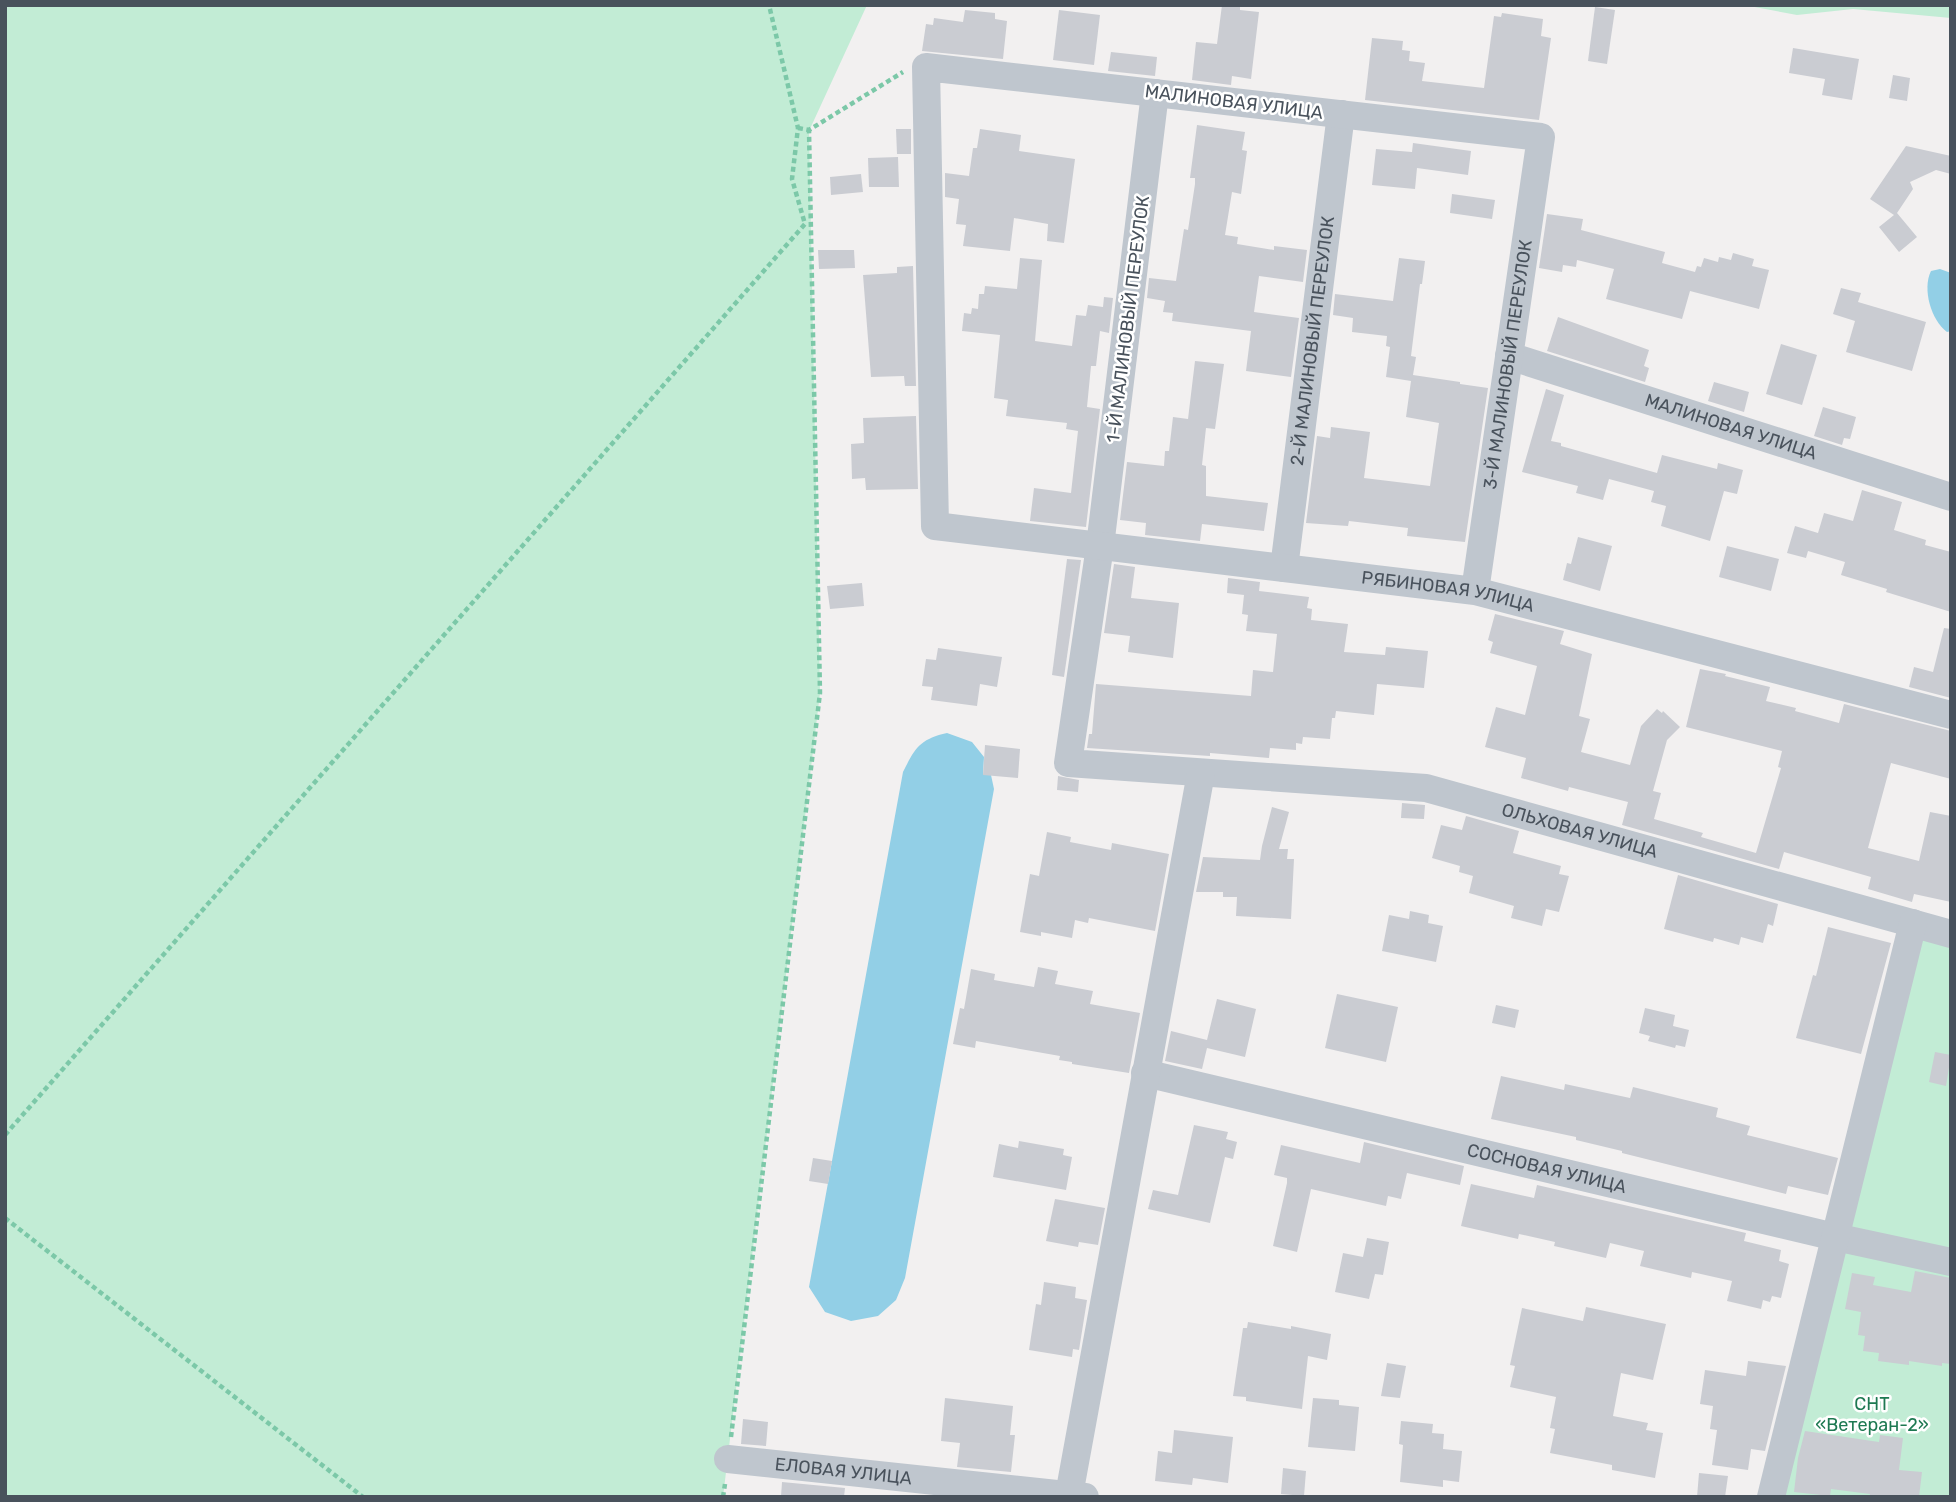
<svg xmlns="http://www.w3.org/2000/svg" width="1956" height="1502" viewBox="0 0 1956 1502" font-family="Rubik,sans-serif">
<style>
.green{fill:#c2ecd5}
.water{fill:#92cfe6}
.building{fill:#caccd2}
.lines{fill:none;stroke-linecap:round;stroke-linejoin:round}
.path{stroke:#7cc8a8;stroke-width:4.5;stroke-dasharray:5 3.5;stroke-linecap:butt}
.minor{stroke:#bfc6ce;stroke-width:28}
.labels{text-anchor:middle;stroke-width:5;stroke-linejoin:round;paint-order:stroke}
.street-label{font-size:18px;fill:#49525c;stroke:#fff}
.park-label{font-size:18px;fill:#1e7952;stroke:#fff}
</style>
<rect width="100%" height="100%" fill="#f2f0f0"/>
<g class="green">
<polygon points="5,5 867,5 809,131 820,693 723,1497 5,1497"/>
<polygon points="1744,5 1951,5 1951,18 1853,9 1797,15"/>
<polygon points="1913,923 1951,934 1951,1497 1771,1497"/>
</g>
<g class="water">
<path d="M1940,269l11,4v58l-4,1c-16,-12 -25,-43 -16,-61z"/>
<path d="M947,733l25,9 12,15 -1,17 8,1 3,14 -89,489 -9,22 -18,16 -27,5 -26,-9 -16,-25 94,-515c12,-24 17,-33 44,-39z"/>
</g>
<g class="building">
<polygon points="1222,5 1240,5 1240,10 1259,12 1251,79 1232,76 1231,85 1192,80 1196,42 1217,44"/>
<polygon points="1595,7 1615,10 1607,64 1588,61"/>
<polygon points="965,10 995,13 995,19 1007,21 1003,59 922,51 926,24 933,25 934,18 963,22"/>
<polygon points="1059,10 1100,15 1094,65 1053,60"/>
<polygon points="1502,13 1543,19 1541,36 1551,38 1539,120 1365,100 1372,38 1403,41 1402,50 1410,51 1409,61 1425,63 1422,81 1484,88 1494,16 1501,17"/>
<polygon points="1793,48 1859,59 1852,100 1822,95 1825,79 1789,73"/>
<polygon points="1111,52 1157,57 1155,76 1108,71"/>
<polygon points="1893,75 1910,78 1907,101 1889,98"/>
<polygon points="1197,125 1245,132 1242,150 1247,151 1241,194 1232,192 1225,235 1238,237 1237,244 1274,250 1274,246 1307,250 1303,282 1259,276 1254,312 1299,318 1291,377 1246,371 1251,331 1172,321 1173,313 1163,312 1165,301 1147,298 1149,278 1176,281 1184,229 1188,230 1195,184 1195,178 1190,178"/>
<polygon points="896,129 911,129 911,154 897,154"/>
<polygon points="980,129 1021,135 1019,151 1075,159 1064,243 1047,241 1048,224 1014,218 1010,251 963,246 966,225 956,224 959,199 945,197 945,173 969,176 973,148 977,148"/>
<polygon points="1413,143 1471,151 1468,175 1417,168 1415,189 1372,185 1376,149 1412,152"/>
<polygon points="1906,146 1951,156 1951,174 1936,170 1910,182 1913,189 1897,213 1917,237 1899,252 1879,227 1894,215 1870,199"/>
<polygon points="898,157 899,187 869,187 868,158"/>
<polygon points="861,174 863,192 831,195 830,177"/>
<polygon points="1452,194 1495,200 1492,219 1450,213"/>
<polygon points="1547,214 1583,219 1581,230 1665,252 1662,263 1695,272 1697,266 1701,267 1704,258 1718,262 1719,257 1731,260 1733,253 1754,259 1752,266 1769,270 1759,309 1690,291 1682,319 1606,299 1614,269 1577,260 1576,267 1563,265 1562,272 1539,268"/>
<polygon points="818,250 854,250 855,268 819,269"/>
<polygon points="1020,258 1042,260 1035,341 1072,346 1076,315 1086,316 1088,305 1103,307 1104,297 1113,298 1109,333 1100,331 1096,366 1091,366 1087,407 1100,409 1086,527 1030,521 1034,488 1071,493 1078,431 1066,429 1067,423 1006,416 1008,400 994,398 1000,335 962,331 964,313 971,314 972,308 978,309 979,294 984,294 985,286 1017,289"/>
<polygon points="1399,258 1425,261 1422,284 1420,284 1411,356 1416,357 1413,375 1460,382 1460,384 1488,388 1465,542 1407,536 1408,528 1349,521 1348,526 1306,523 1317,436 1330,438 1331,427 1370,432 1364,478 1430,486 1439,423 1406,417 1411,381 1386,377 1390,347 1386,346 1387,336 1352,332 1353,318 1333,315 1335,294 1393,301"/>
<polygon points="913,266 916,386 905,386 904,376 871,377 863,275 897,273 897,267"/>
<polygon points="1841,288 1861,293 1858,302 1926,322 1912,371 1846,352 1855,321 1833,314"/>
<polygon points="1558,317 1649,350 1644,366 1649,368 1645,382 1547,351"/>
<polygon points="1781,344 1817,355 1802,405 1766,394"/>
<polygon points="1195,361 1224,364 1215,429 1206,428 1202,465 1206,466 1206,496 1268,503 1264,531 1202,524 1200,541 1145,535 1146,523 1120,520 1127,462 1164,466 1165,451 1169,451 1173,417 1188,419"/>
<polygon points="1714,382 1749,392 1744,412 1708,401"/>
<polygon points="1546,389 1564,395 1551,441 1561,443 1561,446 1657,473 1662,455 1717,469 1718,463 1743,470 1737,494 1724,491 1710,541 1661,526 1666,506 1651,502 1654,491 1609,479 1603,500 1576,493 1578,486 1522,472"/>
<polygon points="1823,407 1856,417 1850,439 1844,438 1842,445 1814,436"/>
<polygon points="916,416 918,489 866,490 865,478 852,479 851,444 864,443 863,418"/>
<polygon points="1862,490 1902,502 1894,530 1926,540 1925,545 1951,552 1951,612 1886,592 1887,589 1841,575 1845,562 1808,551 1806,558 1787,553 1795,526 1818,533 1824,513 1853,521"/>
<polygon points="1578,537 1612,546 1600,591 1563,580 1567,563 1571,564"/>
<polygon points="1727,546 1779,559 1771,591 1719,577"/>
<polygon points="1067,559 1081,560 1064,677 1052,675"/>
<polygon points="1114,564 1135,567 1131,598 1179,603 1173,658 1128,652 1130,636 1104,633"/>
<polygon points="1228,578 1260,582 1259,591 1309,597 1307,608 1312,609 1311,620 1348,624 1344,652 1385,655 1386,647 1428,651 1424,688 1377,684 1374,715 1336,711 1335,718 1332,718 1330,739 1303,737 1302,744 1296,743 1296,750 1270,748 1269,758 1210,753 1210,756 1087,748 1089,734 1092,734 1096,684 1251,696 1253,670 1273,672 1277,634 1246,631 1248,615 1242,614 1244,595 1227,593"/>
<polygon points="862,583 864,606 830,609 827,586"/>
<polygon points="1495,614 1564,631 1560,644 1592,654 1579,716 1590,719 1581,752 1630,765 1641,726 1657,709 1662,713 1663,711 1680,727 1667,740 1653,791 1661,793 1654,819 1703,833 1701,837 1756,853 1781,768 1778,767 1782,751 1686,727 1700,669 1726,674 1725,676 1770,687 1766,701 1796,708 1795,711 1839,723 1844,704 1951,731 1951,779 1891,763 1868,848 1919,861 1930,812 1951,816 1951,902 1914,894 1912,902 1868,889 1871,877 1784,852 1779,869 1622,825 1628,802 1569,787 1568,791 1521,778 1526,758 1485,747 1496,707 1525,715 1537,666 1490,653 1493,642 1488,640"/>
<polygon points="1944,628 1951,629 1951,698 1909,687 1914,667 1933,672"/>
<polygon points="938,648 1002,657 997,687 980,684 977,706 931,700 933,687 922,686 926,659 936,660"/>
<polygon points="985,745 1020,749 1018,778 983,775"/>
<polygon points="1058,776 1079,780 1078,792 1057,790"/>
<polygon points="1402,803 1425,805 1424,819 1401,818"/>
<polygon points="1272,807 1289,812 1279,849 1288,849 1287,859 1294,859 1291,919 1236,916 1237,897 1223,897 1223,892 1196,892 1203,857 1260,860 1262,846"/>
<polygon points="1466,816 1519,831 1513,853 1561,866 1559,874 1569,876 1559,912 1546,909 1542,926 1511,918 1514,906 1469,893 1473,876 1459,872 1460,866 1432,858 1441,825 1462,830"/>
<polygon points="1047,832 1071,837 1070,842 1111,850 1112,843 1169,854 1155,931 1089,918 1088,923 1075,920 1072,938 1041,932 1041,936 1020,932 1030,874 1039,876"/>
<polygon points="1678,875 1778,904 1773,926 1768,924 1763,943 1741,937 1739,945 1714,938 1713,942 1664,929"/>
<polygon points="1410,911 1429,915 1428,923 1443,926 1436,962 1382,951 1389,915 1409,919"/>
<polygon points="1828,927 1891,943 1861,1054 1796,1038 1813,975 1816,976"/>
<polygon points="1038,967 1058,971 1055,984 1093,991 1090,1004 1140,1013 1129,1073 1072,1064 1072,1062 1059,1060 1060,1056 976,1041 975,1048 953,1044 960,1008 964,1009 971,969 995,974 994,980 1034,987"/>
<polygon points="1337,994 1398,1007 1386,1062 1325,1048"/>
<polygon points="1217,999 1256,1009 1245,1057 1207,1048 1202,1069 1165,1061 1171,1031 1207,1040"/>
<polygon points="1496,1005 1519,1010 1515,1028 1492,1023"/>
<polygon points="1645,1008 1675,1015 1673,1026 1689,1030 1685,1047 1676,1045 1675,1048 1648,1041 1650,1036 1639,1033"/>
<polygon points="1935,1052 1951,1055 1946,1086 1929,1082"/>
<polygon points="1501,1076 1564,1090 1565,1084 1630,1098 1633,1087 1718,1108 1716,1117 1750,1126 1747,1135 1838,1158 1828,1195 1788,1186 1786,1194 1622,1153 1622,1151 1576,1140 1576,1137 1491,1119"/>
<polygon points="1194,1125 1228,1132 1226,1139 1237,1142 1233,1159 1225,1157 1210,1223 1148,1209 1153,1190 1178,1195"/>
<polygon points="1019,1141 1064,1149 1063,1155 1072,1157 1066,1190 993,1177 999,1144 1018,1148"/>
<polygon points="1364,1142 1464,1166 1460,1185 1407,1173 1401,1199 1388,1196 1386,1206 1311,1189 1297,1252 1273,1246 1287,1183 1287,1178 1274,1175 1281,1145 1360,1163"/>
<polygon points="813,1158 832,1161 828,1184 809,1181"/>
<polygon points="1471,1184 1534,1198 1537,1185 1746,1233 1744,1241 1781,1250 1779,1261 1789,1264 1781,1298 1772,1296 1770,1302 1763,1300 1761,1309 1727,1301 1732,1281 1692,1272 1691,1278 1640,1266 1644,1251 1610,1243 1606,1258 1554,1246 1555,1242 1519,1234 1518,1239 1461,1226"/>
<polygon points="1055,1199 1105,1208 1098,1245 1079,1242 1078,1247 1046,1241"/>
<polygon points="1367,1238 1389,1242 1383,1275 1375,1274 1369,1299 1335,1292 1343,1253 1363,1257"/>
<polygon points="1915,1271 1951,1278 1951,1364 1942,1363 1942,1366 1909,1361 1909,1365 1878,1361 1879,1353 1863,1351 1865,1336 1858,1335 1861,1312 1845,1309 1852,1273 1875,1277 1873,1285 1911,1292"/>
<polygon points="1044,1282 1076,1287 1075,1298 1087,1300 1079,1350 1073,1349 1072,1357 1029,1350 1036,1304 1041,1305"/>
<polygon points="1586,1307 1666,1324 1653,1380 1621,1373 1613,1416 1648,1423 1646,1430 1663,1433 1655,1478 1612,1470 1612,1465 1550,1453 1555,1429 1550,1428 1556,1397 1510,1387 1515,1366 1510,1365 1522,1308 1583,1321"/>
<polygon points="1248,1322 1291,1329 1291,1326 1331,1334 1327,1360 1308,1356 1302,1409 1246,1401 1246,1397 1233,1396 1243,1328 1247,1328"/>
<polygon points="1748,1361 1786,1366 1765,1451 1751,1449 1748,1470 1712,1465 1717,1430 1710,1429 1713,1406 1700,1404 1705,1370 1746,1376"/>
<polygon points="1387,1363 1406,1366 1400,1398 1381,1396"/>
<polygon points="945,1398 1013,1406 1010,1435 1015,1435 1011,1472 957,1467 960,1443 941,1441"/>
<polygon points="1313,1398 1339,1400 1339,1405 1359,1407 1355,1451 1308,1447"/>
<polygon points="743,1419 768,1422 766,1446 741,1444"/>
<polygon points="1401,1421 1433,1424 1432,1433 1444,1434 1443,1449 1462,1451 1459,1482 1443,1480 1443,1487 1400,1482 1403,1445 1399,1444"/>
<polygon points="1174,1430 1233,1437 1228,1483 1193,1478 1192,1485 1155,1481 1158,1451 1172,1453"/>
<polygon points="1805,1431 1879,1442 1880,1435 1903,1438 1899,1470 1922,1472 1919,1497 1869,1497 1870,1494 1831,1489 1830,1496 1794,1492 1798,1458"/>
<polygon points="1283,1468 1306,1471 1304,1496 1281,1494"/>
<polygon points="1699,1473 1728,1476 1725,1497 1697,1497"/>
<polygon points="782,1482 845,1488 844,1497 781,1497"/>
</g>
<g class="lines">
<g class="path">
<polyline points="798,128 809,130 903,72"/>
<polyline points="5,1135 805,224 792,179 798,128 769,5"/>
<polyline points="5,1218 363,1497"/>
<polyline points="731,1437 820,693 809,130"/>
<polyline points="723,1497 725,1484"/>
</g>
<g class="minor">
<path id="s1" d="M1155,93l-55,453 -32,217 358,25 525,146"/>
<path id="s2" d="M1509,356l442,141"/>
<path id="s3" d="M1284,568l57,-454"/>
<path id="s4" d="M1475,591l66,-454 -615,-70 9,459 540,65 476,124"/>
<path id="s5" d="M1145,1073l690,164 116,25"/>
<path id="s6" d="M728,1459l357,38"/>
<polyline points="1069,1495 1201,773"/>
<polyline points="1771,1497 1913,923"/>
</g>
</g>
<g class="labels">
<g class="street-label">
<text transform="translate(1234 102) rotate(7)" y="6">МАЛИНОВАЯ УЛИЦА</text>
<text transform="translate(1128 319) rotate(-83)" y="6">1-Й МАЛИНОВЫЙ ПЕРЕУЛОК</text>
<text dy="6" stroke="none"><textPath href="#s3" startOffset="229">2-Й МАЛИНОВЫЙ ПЕРЕУЛОК</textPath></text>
<text dy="6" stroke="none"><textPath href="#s4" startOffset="229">3-Й МАЛИНОВЫЙ ПЕРЕУЛОК</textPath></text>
<text dy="6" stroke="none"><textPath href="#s2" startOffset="233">МАЛИНОВАЯ УЛИЦА</textPath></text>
<text dy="6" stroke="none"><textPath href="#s4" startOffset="2054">РЯБИНОВАЯ УЛИЦА</textPath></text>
<text dy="6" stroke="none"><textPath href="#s1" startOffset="1194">ОЛЬХОВАЯ УЛИЦА</textPath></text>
<text dy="6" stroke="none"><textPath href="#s5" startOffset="413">СОСНОВАЯ УЛИЦА</textPath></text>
<text dy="6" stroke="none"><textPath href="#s6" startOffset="116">ЕЛОВАЯ УЛИЦА</textPath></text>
</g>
<g class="park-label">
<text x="1872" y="1410">СНТ<tspan x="1872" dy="21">«Ветеран-2»</tspan></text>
</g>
</g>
<rect width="1956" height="1502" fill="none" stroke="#49525c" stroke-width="14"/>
</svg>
